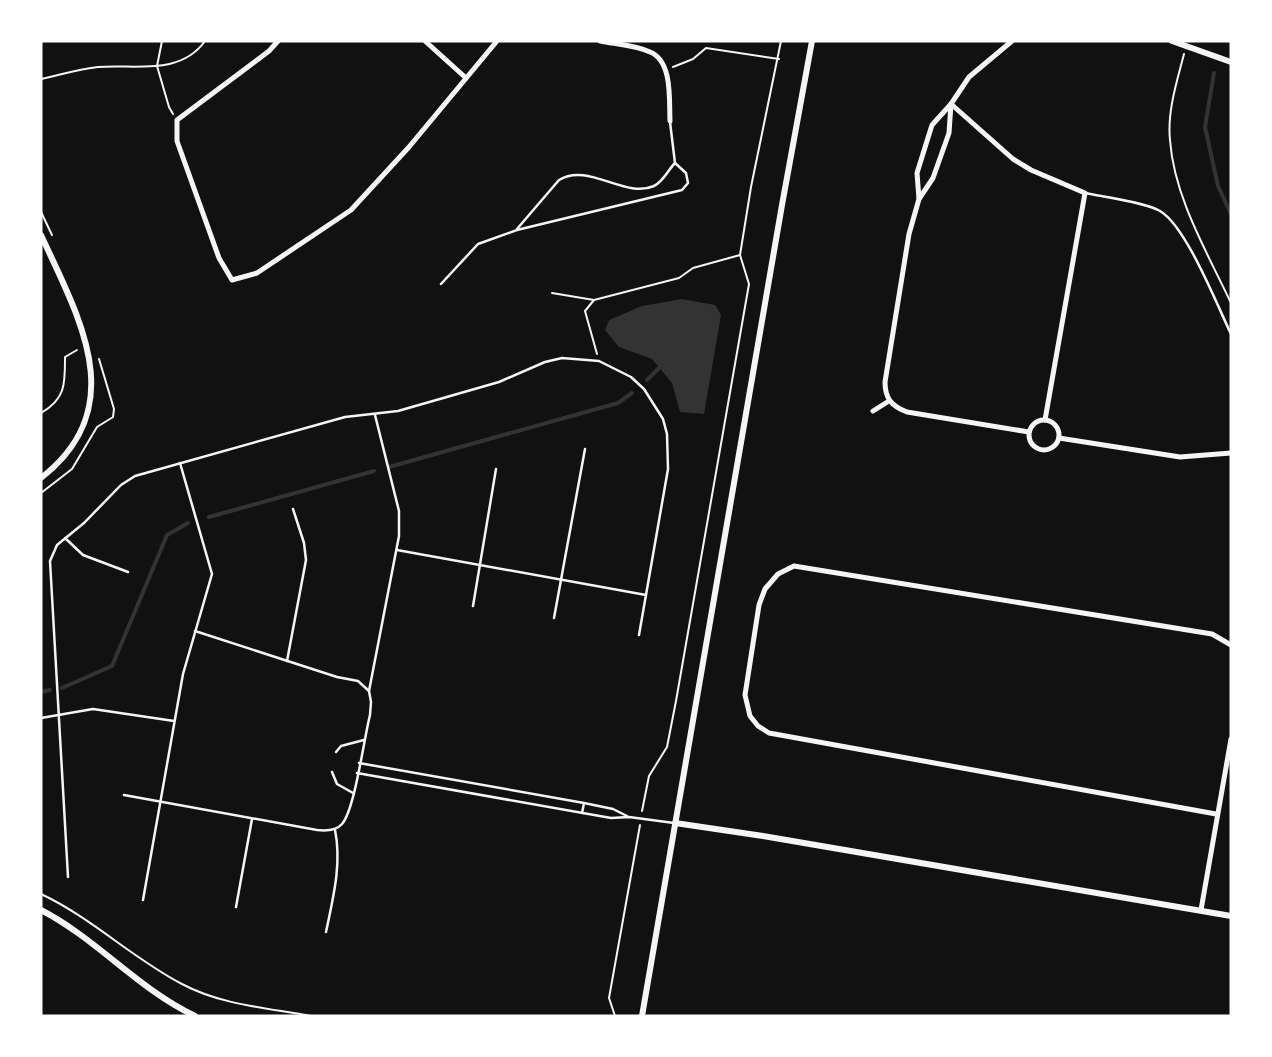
<svg xmlns="http://www.w3.org/2000/svg" width="1272" height="1057" viewBox="0 0 1272 1057" font-family="'DejaVu Sans',sans-serif">
<style>
.water{fill:#333}
.lines{fill:none;stroke-linecap:round;stroke-linejoin:round}
.stream{stroke:#333;stroke-width:4}
.path{stroke:#f5f5f5;stroke-width:2}
.service{stroke:#f5f5f5;stroke-width:2.5}
.minor{stroke:#f5f5f5;stroke-width:5}
.tertiary{stroke:#f5f5f5;stroke-width:6}
</style>
<rect width="100%" height="100%" fill="#111"/>
<polygon class="water" points="682,299 715,305 721,315 704,414 680,412 672,383 652,359 619,347 605,330 609,320 642,306"/>
<g class="lines">
<g class="stream">
<polyline points="1214,73 1205,127 1218,186 1231,214"/>
<polyline points="647,380 662,365"/>
<polyline points="389,467 618,403 632,393"/>
<polyline points="209,517 374,471"/>
<polyline points="62,688 112,666 167,535 188,523"/>
<polyline points="41,692 50,690"/>
</g>
<g class="path">
<polyline points="162,41 157,66 169,107 173,114"/>
<path d="M1184,54c-7,27 -17,58 -14,86 4,57 37,112 61,163"/>
<polyline points="673,67 693,59 706,48 779,59"/>
<path d="M41,79c19,-4 38,-10 57,-12 37,-3 82,9 107,-26"/>
<polyline points="41,212 52,235"/>
<polyline points="552,293 594,300"/>
<polyline points="597,354 585,311 594,300 679,278 693,268 740,255"/>
<path d="M41,413c25,-14 24,-30 24,-56l12,-7"/>
<polyline points="41,493 72,469 97,427 113,417 114,409 99,359"/>
<polyline points="642,811 649,776 667,747 676,701 749,284 740,255 751,187 781,41"/>
<path d="M41,894c51,24 91,64 141,90 39,21 86,24 129,32"/>
<polyline points="615,1016 609,998 640,825"/>
</g>
<g class="service">
<path d="M1085,193c19,4 60,9 75,18 26,15 57,94 71,123"/>
<path d="M517,229l42,-49c29,-18 66,19 95,6 9,-4 14,-16 21,-23"/>
<polyline points="441,284 478,244 517,230 682,190 688,183 686,173 675,163 670,122"/>
<polyline points="65,538 83,555 128,572"/>
<polyline points="397,550 646,595"/>
<polyline points="473,606 496,469"/>
<polyline points="554,618 585,449"/>
<polyline points="195,631 337,677 358,681 369,691"/>
<polyline points="287,661 306,560 304,543 293,509"/>
<polyline points="41,718 93,709 174,721"/>
<polyline points="336,752 341,746 364,740"/>
<polyline points="359,763 584,803 613,809 627,816"/>
<polyline points="332,772 337,784 353,793"/>
<polyline points="357,773 611,818 629,817 674,823"/>
<path d="M124,795l193,35c9,1 19,1 25,-6 13,-15 22,-86 28,-109l1,-13 -2,-11 30,-155v-25l-24,-96"/>
<polyline points="582,813 584,803"/>
<polyline points="68,877 50,561 57,545 84,523 121,485 135,476 345,417 398,411 499,382 545,362 562,358 599,361 631,377 644,389 663,419 667,434 668,469 639,635"/>
<polyline points="143,900 183,674 212,574 180,463"/>
<polyline points="236,907 252,819"/>
<path d="M326,932c7,-34 16,-68 9,-102"/>
</g>
<g class="minor">
<polyline points="278,41 269,51 177,120 177,141 219,258 232,280 257,273 351,210 409,147 497,41"/>
<polyline points="425,41 466,78"/>
<path d="M600,41c15,3 35,4 50,11 23,9 19,49 20,69"/>
<path d="M951,104l-2,29 -16,45 -14,21 -10,35 -24,148c0,16 6,24 22,30l122,20"/>
<polyline points="951,104 1013,159 1031,170 1085,193 1045,420"/>
<polyline points="919,199 917,173 932,125 951,104 969,77 1012,41"/>
<polyline points="873,411 889,401"/>
<circle cx="1044" cy="435" r="15"/>
<polyline points="1059,438 1180,457 1231,453"/>
<polyline points="1216,814 769,733 758,726 750,716 745,695 759,605 765,589 778,574 794,566 1212,634 1231,645"/>
<polyline points="1201,910 1231,739"/>
</g>
<g class="tertiary">
<polyline points="1172,41 1231,62"/>
<path d="M41,235c38,83 91,172 0,243"/>
<polyline points="675,823 763,836 1231,916"/>
<path d="M41,910c56,29 97,79 154,106"/>
<polyline points="642,1016 782,205 812,41"/>
</g>
</g>
<rect width="1272" height="1057" fill="none" stroke="#ffffff" stroke-width="85"/>
</svg>
